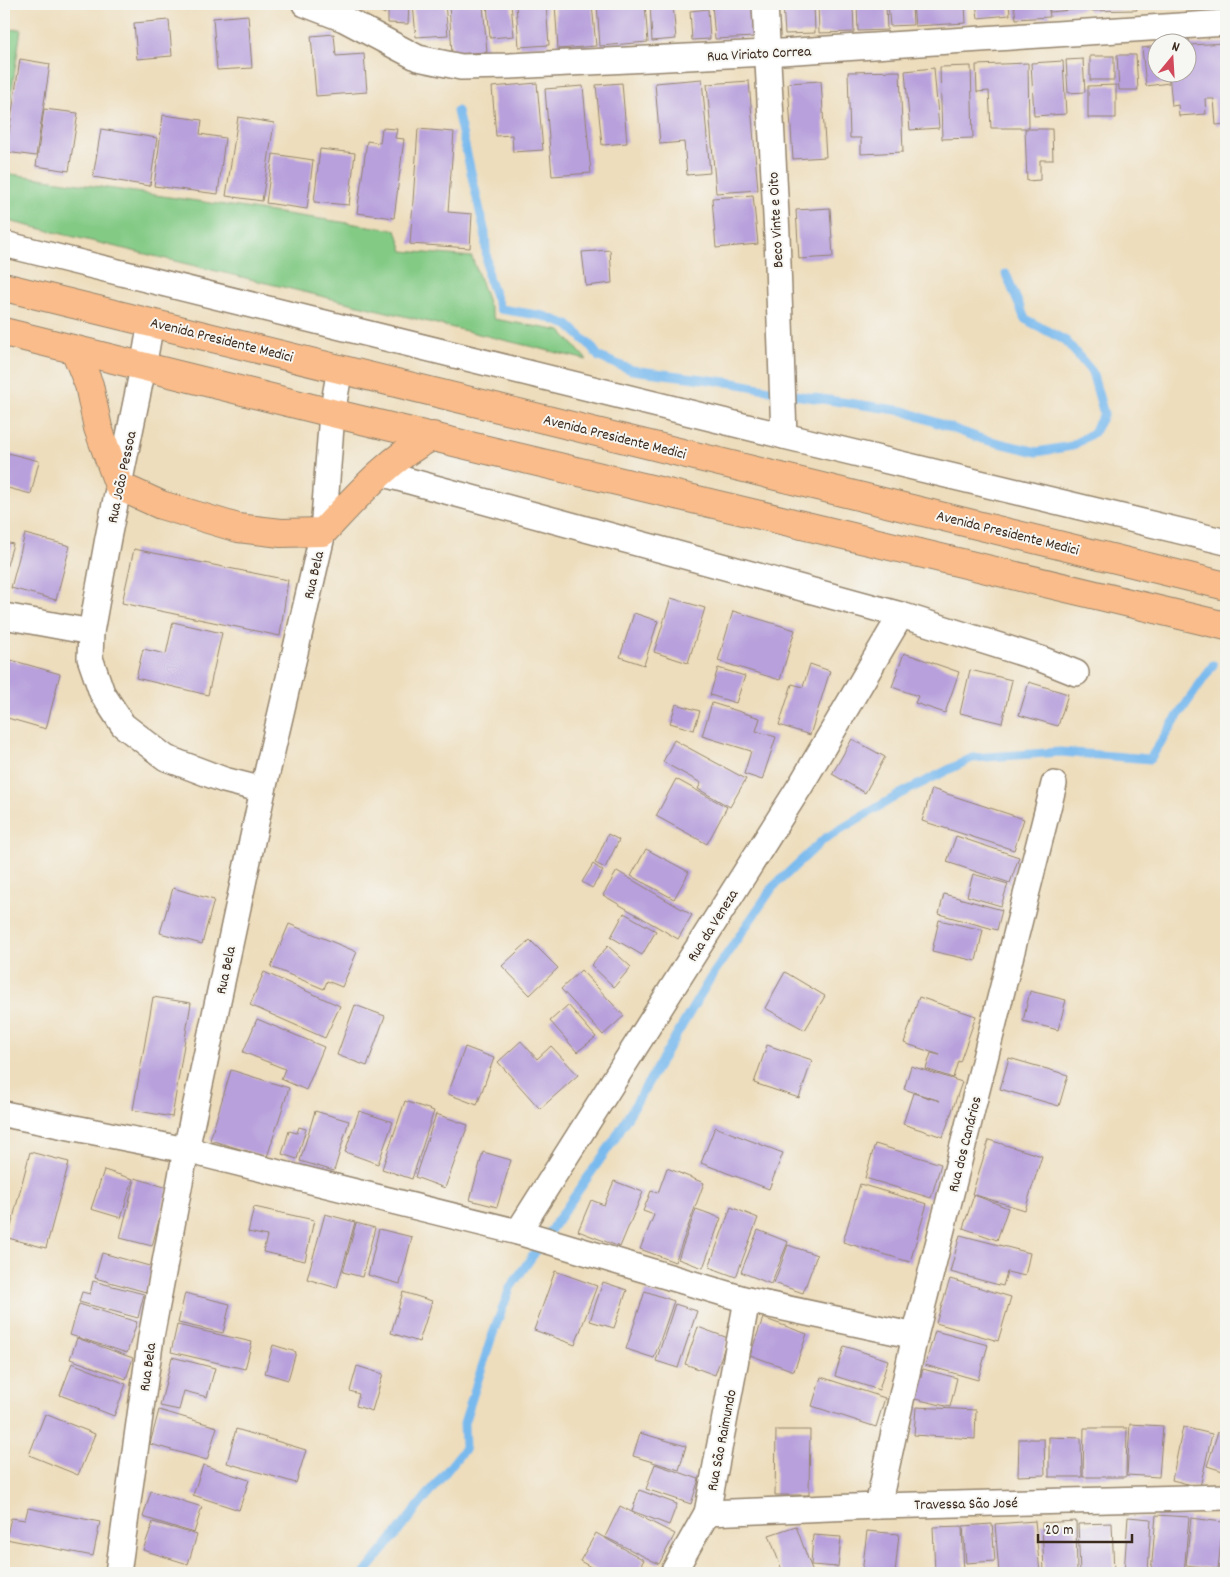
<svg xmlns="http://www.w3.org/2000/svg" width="1230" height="1577" viewBox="0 0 1230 1577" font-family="Dekko,sans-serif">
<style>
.green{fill:#83ca85;stroke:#5f7a52}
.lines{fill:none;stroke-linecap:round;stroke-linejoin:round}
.stream{stroke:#79baee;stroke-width:9}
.building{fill:#b8a0dc}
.street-casing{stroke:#94846d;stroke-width:28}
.primary-casing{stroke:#94846d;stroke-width:30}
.street{stroke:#fff;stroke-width:25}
.primary{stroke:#f9bc8a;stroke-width:28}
.labels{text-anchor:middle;stroke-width:4;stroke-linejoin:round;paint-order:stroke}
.street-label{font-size:15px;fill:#3b2a1e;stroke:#f6f6f2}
</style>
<rect width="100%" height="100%" fill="#f6f6f2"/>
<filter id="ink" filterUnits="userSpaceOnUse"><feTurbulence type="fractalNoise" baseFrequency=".02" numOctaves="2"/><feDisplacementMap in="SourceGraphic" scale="10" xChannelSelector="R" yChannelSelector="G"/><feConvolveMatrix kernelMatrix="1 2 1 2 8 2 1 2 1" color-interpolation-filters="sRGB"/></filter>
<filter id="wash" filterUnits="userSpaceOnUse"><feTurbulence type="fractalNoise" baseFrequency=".0096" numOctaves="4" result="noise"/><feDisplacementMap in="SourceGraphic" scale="20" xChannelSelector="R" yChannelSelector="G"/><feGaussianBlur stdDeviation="1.12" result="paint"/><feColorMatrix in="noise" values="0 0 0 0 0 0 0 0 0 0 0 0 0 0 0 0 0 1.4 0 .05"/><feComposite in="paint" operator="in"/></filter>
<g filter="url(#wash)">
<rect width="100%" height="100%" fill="#edddbc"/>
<g class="green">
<polygon points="21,29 4,144 4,30"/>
<polygon points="4,173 396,230 403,251 472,257 494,319 561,331 587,360 4,220"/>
</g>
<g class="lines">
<g class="stream">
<polyline points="457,111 485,233 488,277 500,309 544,316 568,325 590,345 599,357 632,370 734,383 801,396 904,411 982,439 1037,452 1072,446 1094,432 1104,414 1092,372 1066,341 1025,319 1006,274"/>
<polyline points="365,1573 465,1448 464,1423 491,1339 510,1288 614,1140 711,977 773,887 824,839 900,794 972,758 1060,752 1150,759 1173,723 1213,665"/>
</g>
</g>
<g id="blocks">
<g class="building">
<polygon points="365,4 385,4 385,14"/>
<polygon points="388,4 409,4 408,24 388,23"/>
<polygon points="413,4 445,4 448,35 416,37"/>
<polygon points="449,4 483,4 487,52 452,54"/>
<polygon points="487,4 511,4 514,36 490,38"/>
<polygon points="516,4 546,4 549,45 519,47"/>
<polygon points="555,4 592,4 596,46 558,49"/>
<polygon points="597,4 645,4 648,42 600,46"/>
<polygon points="650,4 673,4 676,39 652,41"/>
<polygon points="712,4 753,4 755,37 715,39"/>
<polygon points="783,4 814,4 815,33 785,34"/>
<polygon points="818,4 853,4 854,32 819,33"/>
<polygon points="857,4 886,4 887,30 858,31"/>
<polygon points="888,4 912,4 913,25 890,26"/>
<polygon points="913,4 965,4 966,23 915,26"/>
<polygon points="976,4 1009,4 1010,15 978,18"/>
<polygon points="1014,4 1048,4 1050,17 1016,19"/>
<polygon points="1049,4 1083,4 1083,9 1050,12"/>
<polygon points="1088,4 1136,4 1137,10 1088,11"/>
<polygon points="1141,4 1175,4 1175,5 1141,7"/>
<polygon points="708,9 710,39 692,40 690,11"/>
<polygon points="248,15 252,68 217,70 213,18"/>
<polygon points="169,20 172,56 137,59 134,23"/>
<polygon points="334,34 336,56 364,54 367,92 316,96 311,36"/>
<polygon points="1189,39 1190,45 1226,43 1226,124 1216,125 1214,99 1205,99 1206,114 1179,116 1178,105 1172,106 1169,72 1188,72 1188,42 1167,42 1167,40"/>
<polygon points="1158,46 1158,72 1168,72 1169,83 1146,86 1142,48"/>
<polygon points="1117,55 1136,55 1138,90 1119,90"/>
<rect x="1090" y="56" width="24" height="24"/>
<polygon points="20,59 50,64 36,156 6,152"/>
<polygon points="1083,59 1085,92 1068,93 1066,60"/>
<polygon points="1063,61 1066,114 1034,116 1031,63"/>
<polygon points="1028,63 1029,128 991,128 989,91 977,92 976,65"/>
<polygon points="971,66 973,138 942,139 940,67"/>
<polygon points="934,68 939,128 910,130 905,71"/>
<polygon points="900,71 903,152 861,154 861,138 850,138 848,72"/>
<polygon points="702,79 710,173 687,175 684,142 660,144 655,83"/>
<polygon points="749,81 758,190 716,193 707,84"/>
<polygon points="821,81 826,157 793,159 788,83"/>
<polygon points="537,83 543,150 513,152 512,135 496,136 492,87"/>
<polygon points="622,83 627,143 602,145 596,85"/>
<polygon points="1116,85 1116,118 1088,118 1088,86"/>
<polygon points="583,86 591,173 552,176 545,89"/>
<polygon points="44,109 78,113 69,171 36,166"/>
<polygon points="163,115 202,120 200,134 225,138 218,194 154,186"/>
<polygon points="238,117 274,123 262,201 226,196"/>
<polygon points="382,128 397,129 395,138 404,139 394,218 357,213 367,141 380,143"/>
<polygon points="101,129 157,138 150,186 93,177"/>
<polygon points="418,129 454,132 448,212 472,214 470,248 410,244"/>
<polygon points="1025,129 1052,129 1053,160 1040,160 1040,180 1027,181"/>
<polygon points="320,149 355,153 349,205 314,202"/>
<polygon points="273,154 313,160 307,209 266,203"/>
<polygon points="753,195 758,244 716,248 712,198"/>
<polygon points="830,208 833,257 799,259 796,210"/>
<polygon points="610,250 612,283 586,286 582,252"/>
<polygon points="4,452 39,461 31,494 4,487"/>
<polygon points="25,534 70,546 56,600 11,588"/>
<polygon points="4,542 13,544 4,576"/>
<polygon points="134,549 288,580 280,636 122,603"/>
<polygon points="671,598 705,608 688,663 654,652"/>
<polygon points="733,611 795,630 780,680 718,661"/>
<polygon points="634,613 658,621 644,665 620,657"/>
<polygon points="173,622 222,633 208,695 136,678 143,649 166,654"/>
<polygon points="904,653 959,672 945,713 915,703 918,696 892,687"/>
<polygon points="4,658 60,674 46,729 4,717"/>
<polygon points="810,664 830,671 810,735 779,725 792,684 803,687"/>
<polygon points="718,668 745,676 736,703 710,695"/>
<polygon points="970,670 1012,680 1002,723 960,713"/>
<polygon points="1029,682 1068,694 1058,726 1019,715"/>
<polygon points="712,703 760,718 756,731 776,737 762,780 744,774 751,751 702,736"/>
<polygon points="676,704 700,711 694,730 670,723"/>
<polygon points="852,739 885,757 865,793 832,774"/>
<polygon points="674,740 746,779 730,807 698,789 701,783 663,762"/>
<polygon points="676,779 727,807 707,844 656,816"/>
<polygon points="932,789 1024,819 1014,850 922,821"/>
<polygon points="608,834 619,840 605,868 595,863"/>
<polygon points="956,836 1019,857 1010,883 947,862"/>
<polygon points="646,849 689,872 674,899 631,876"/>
<polygon points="593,864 603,871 592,888 582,882"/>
<polygon points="617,871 692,915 678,939 603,895"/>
<polygon points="973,874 1008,884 1001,906 967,896"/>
<polygon points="173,888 214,900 202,944 160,933"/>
<polygon points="944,894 1002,910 997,930 939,914"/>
<polygon points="624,913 656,931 642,955 611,937"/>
<polygon points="939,920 983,930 976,961 932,951"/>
<polygon points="289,924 357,952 342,987 327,981 324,989 271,967"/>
<polygon points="530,940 558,968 530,995 502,966"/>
<polygon points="608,946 631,967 614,987 591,965"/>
<polygon points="581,970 624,1016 603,1035 561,989"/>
<polygon points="264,972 340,1006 325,1038 250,1005"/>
<polygon points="785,972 825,996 805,1030 765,1008"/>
<polygon points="1030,991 1066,1000 1058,1030 1023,1021"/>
<polygon points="153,997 191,1003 172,1117 133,1110"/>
<polygon points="919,997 976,1016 960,1062 958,1061 953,1078 926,1069 931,1053 940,1055 904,1043"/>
<polygon points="355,1005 385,1016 367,1066 337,1055"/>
<polygon points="568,1005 596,1037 577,1052 550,1021"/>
<polygon points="257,1019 324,1047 306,1090 281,1079 285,1069 243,1052"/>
<polygon points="521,1041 537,1059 551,1046 578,1075 540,1109 498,1062"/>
<polygon points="767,1045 812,1060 799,1098 754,1083"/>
<polygon points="465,1047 494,1058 477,1105 448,1094"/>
<polygon points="1009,1058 1068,1075 1059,1106 1000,1089"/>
<polygon points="911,1066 962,1082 943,1137 903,1124 913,1093 940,1101 904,1089"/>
<polygon points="231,1070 289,1088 267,1157 210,1140"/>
<polygon points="405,1101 434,1111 412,1179 382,1169"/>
<polygon points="315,1111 349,1121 334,1171 300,1161"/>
<polygon points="359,1111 393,1122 378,1164 345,1152"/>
<polygon points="436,1114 468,1125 445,1188 415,1177"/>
<polygon points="299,1127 306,1129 297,1159 282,1154 289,1131 297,1133"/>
<polygon points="715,1127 783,1153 769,1189 701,1163"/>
<polygon points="989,1140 1042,1156 1025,1210 972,1194"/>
<polygon points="875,1144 941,1164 931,1198 865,1178"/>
<polygon points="30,1152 69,1162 46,1248 8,1238"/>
<polygon points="483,1152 511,1160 497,1207 470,1200"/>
<polygon points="667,1168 704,1183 675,1262 640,1249 654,1215 643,1211 651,1191 658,1193"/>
<polygon points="104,1170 133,1179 121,1218 91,1209"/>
<polygon points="135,1178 168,1188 152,1246 120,1238"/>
<polygon points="614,1181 643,1192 620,1247 578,1231 591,1200 604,1205"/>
<polygon points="860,1184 927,1204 910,1262 843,1242"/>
<polygon points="974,1195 1008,1208 997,1240 963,1228"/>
<polygon points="254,1207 314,1220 305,1261 263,1252 267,1236 248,1232"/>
<polygon points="731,1207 758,1218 736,1277 709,1267"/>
<polygon points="696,1209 721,1218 703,1268 678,1259"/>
<polygon points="325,1214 355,1222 337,1288 307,1279"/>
<polygon points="356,1223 375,1228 362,1277 343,1272"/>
<polygon points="379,1229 412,1237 400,1284 368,1275"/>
<polygon points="758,1230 788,1242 771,1284 741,1272"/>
<polygon points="960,1235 1030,1253 1025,1276 1007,1272 1003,1286 950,1272"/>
<polygon points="788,1245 817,1255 803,1293 774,1283"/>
<polygon points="102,1253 153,1267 146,1292 95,1278"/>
<polygon points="555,1271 597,1286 575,1345 534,1330"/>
<polygon points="950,1279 1011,1297 998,1341 936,1323"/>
<polygon points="93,1281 144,1294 138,1318 79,1302 82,1292 90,1294"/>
<polygon points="603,1282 627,1290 614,1328 590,1321"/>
<polygon points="645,1291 674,1301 654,1358 626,1349"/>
<polygon points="403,1292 432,1301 419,1342 391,1333"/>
<polygon points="185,1293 230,1304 223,1333 178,1323"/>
<polygon points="79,1304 137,1322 127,1353 70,1335"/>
<polygon points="675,1304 697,1311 678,1368 656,1361"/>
<polygon points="763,1318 807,1334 794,1371 750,1355"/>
<polygon points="177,1325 252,1342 245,1369 171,1352"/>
<polygon points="698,1327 728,1338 715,1375 685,1364"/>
<polygon points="935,1331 988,1345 978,1380 925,1365"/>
<polygon points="77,1338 133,1358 126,1379 70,1359"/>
<polygon points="273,1345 296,1352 288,1380 265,1373"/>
<polygon points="844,1346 888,1360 879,1390 835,1376"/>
<polygon points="172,1357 215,1368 207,1397 184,1391 179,1410 160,1406"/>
<polygon points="72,1363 126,1384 114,1416 60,1395"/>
<polygon points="357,1366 383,1374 372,1411 356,1406 359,1394 350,1391"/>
<polygon points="923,1369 957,1378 950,1407 915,1399"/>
<polygon points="821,1377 885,1398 876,1427 812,1406"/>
<polygon points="916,1407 976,1410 975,1439 914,1435"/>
<polygon points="159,1410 217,1427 207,1460 150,1444"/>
<polygon points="45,1414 95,1434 78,1475 29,1455"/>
<polygon points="1130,1424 1163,1426 1159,1477 1127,1475"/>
<polygon points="1183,1427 1212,1434 1200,1487 1172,1480"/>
<polygon points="1084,1428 1127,1428 1126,1477 1083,1477"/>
<polygon points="236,1429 306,1450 296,1483 227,1463"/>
<polygon points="776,1430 810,1430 809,1495 775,1495"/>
<polygon points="1218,1432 1226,1435 1226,1472 1207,1466"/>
<polygon points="640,1433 686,1446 679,1470 633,1456"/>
<polygon points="1049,1437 1081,1438 1082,1477 1049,1477"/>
<polygon points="1019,1439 1044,1439 1045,1475 1018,1476"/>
<polygon points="655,1464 699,1479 691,1504 646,1489"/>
<polygon points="203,1465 249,1480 239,1510 193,1495"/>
<polygon points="639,1490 677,1504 669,1525 632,1511"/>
<polygon points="151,1491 202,1507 194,1533 143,1517"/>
<polygon points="620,1506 675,1534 659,1564 605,1537"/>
<polygon points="28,1508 100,1522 93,1556 6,1539 11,1518 25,1520"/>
<polygon points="1156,1515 1189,1517 1184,1573 1151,1573"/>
<polygon points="1128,1517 1151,1519 1148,1573 1124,1573"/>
<polygon points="1191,1518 1223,1522 1218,1569 1186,1565"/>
<polygon points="1035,1521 1040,1573 999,1573 995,1524"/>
<polygon points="1076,1521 1077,1573 1044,1573 1042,1523"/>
<polygon points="153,1522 197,1535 188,1564 143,1550"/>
<polygon points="1112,1523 1114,1573 1080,1573 1078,1524"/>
<polygon points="992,1524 995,1561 966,1563 963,1526"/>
<polygon points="796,1526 811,1567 813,1573 783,1573 769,1535"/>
<polygon points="962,1526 964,1573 935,1573 933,1527"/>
<polygon points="867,1531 899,1534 895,1573 862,1573"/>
<polygon points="596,1533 644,1560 636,1573 602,1573 580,1561"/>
<polygon points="813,1535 841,1537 838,1567 811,1565"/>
</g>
</g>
</g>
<g filter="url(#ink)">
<use href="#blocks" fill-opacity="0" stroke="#94846d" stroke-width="1"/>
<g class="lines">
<defs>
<g id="street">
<polyline points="305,4 344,19 418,58 461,67 510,66 766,53 1226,23"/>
<polyline points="765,4 777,235 784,436"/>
<polyline points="4,244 784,436 1226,542"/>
<polyline points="151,322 143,368 108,538 91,632 90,658 102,693 123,725 166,758 224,780 263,790"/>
<polyline points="380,473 901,615 1041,659 1076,673"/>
<polyline points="4,616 91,632"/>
<polyline points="4,1114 186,1150 518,1232 747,1300 915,1336"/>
<polyline points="518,1232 802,783 901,615"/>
<polyline points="878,1506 915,1336 1054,784"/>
<polyline points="707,1513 878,1506 1226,1497"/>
<polyline points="118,1573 151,1337 186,1150 263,790 323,532 332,413 340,369"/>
<polyline points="673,1573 707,1513 747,1300"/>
</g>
<g id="primary">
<polyline points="4,287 1226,586"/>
<polyline points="4,332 332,413 1226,626"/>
<path d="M75,350l14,35 9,43 21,58 42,19 77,23 43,5 42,-1c33,-35 66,-74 110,-96"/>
</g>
</defs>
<use href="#street" class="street-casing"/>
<use href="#primary" class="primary-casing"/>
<use href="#street" class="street"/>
<use href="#primary" class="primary"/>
</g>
</g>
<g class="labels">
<g class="street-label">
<text transform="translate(759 53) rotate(-3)" y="5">Rua Viriato Correa</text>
<text transform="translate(775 220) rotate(-93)" y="5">Beco Vinte e Oito</text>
<text transform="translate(222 339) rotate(14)" y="5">Avenida Presidente Medici</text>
<text transform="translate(615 436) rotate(14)" y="5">Avenida Presidente Medici</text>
<text transform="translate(121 477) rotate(-78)" y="5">Rua João Pessoa</text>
<text transform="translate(1008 532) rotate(14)" y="5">Avenida Presidente Medici</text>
<text transform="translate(313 575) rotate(-77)" y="5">Rua Bela</text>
<text transform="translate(712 925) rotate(-58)" y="5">Rua da Veneza</text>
<text transform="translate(225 970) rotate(-78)" y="5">Rua Bela</text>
<text transform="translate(964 1144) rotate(-76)" y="5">Rua dos Canários</text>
<text transform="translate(147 1367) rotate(-82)" y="5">Rua Bela</text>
<text transform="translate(721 1440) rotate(-79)" y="5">Rua São Raimundo</text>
<text transform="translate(966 1503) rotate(-1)" y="5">Travessa São José</text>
</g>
</g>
<rect width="1230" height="1577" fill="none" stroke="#f6f6f2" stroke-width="20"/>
<g transform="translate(1172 58) rotate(18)"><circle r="24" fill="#f6f6f2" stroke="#aba49d"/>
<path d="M0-4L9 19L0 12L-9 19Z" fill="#d1495b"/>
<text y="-8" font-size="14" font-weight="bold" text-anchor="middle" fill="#3b2a1e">N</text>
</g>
<path d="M1038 1534v8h94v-8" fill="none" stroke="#3b2a1e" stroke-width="2.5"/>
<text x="1045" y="1534" font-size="15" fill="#3b2a1e" stroke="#f6f6f2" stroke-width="4" paint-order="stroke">20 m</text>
</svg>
